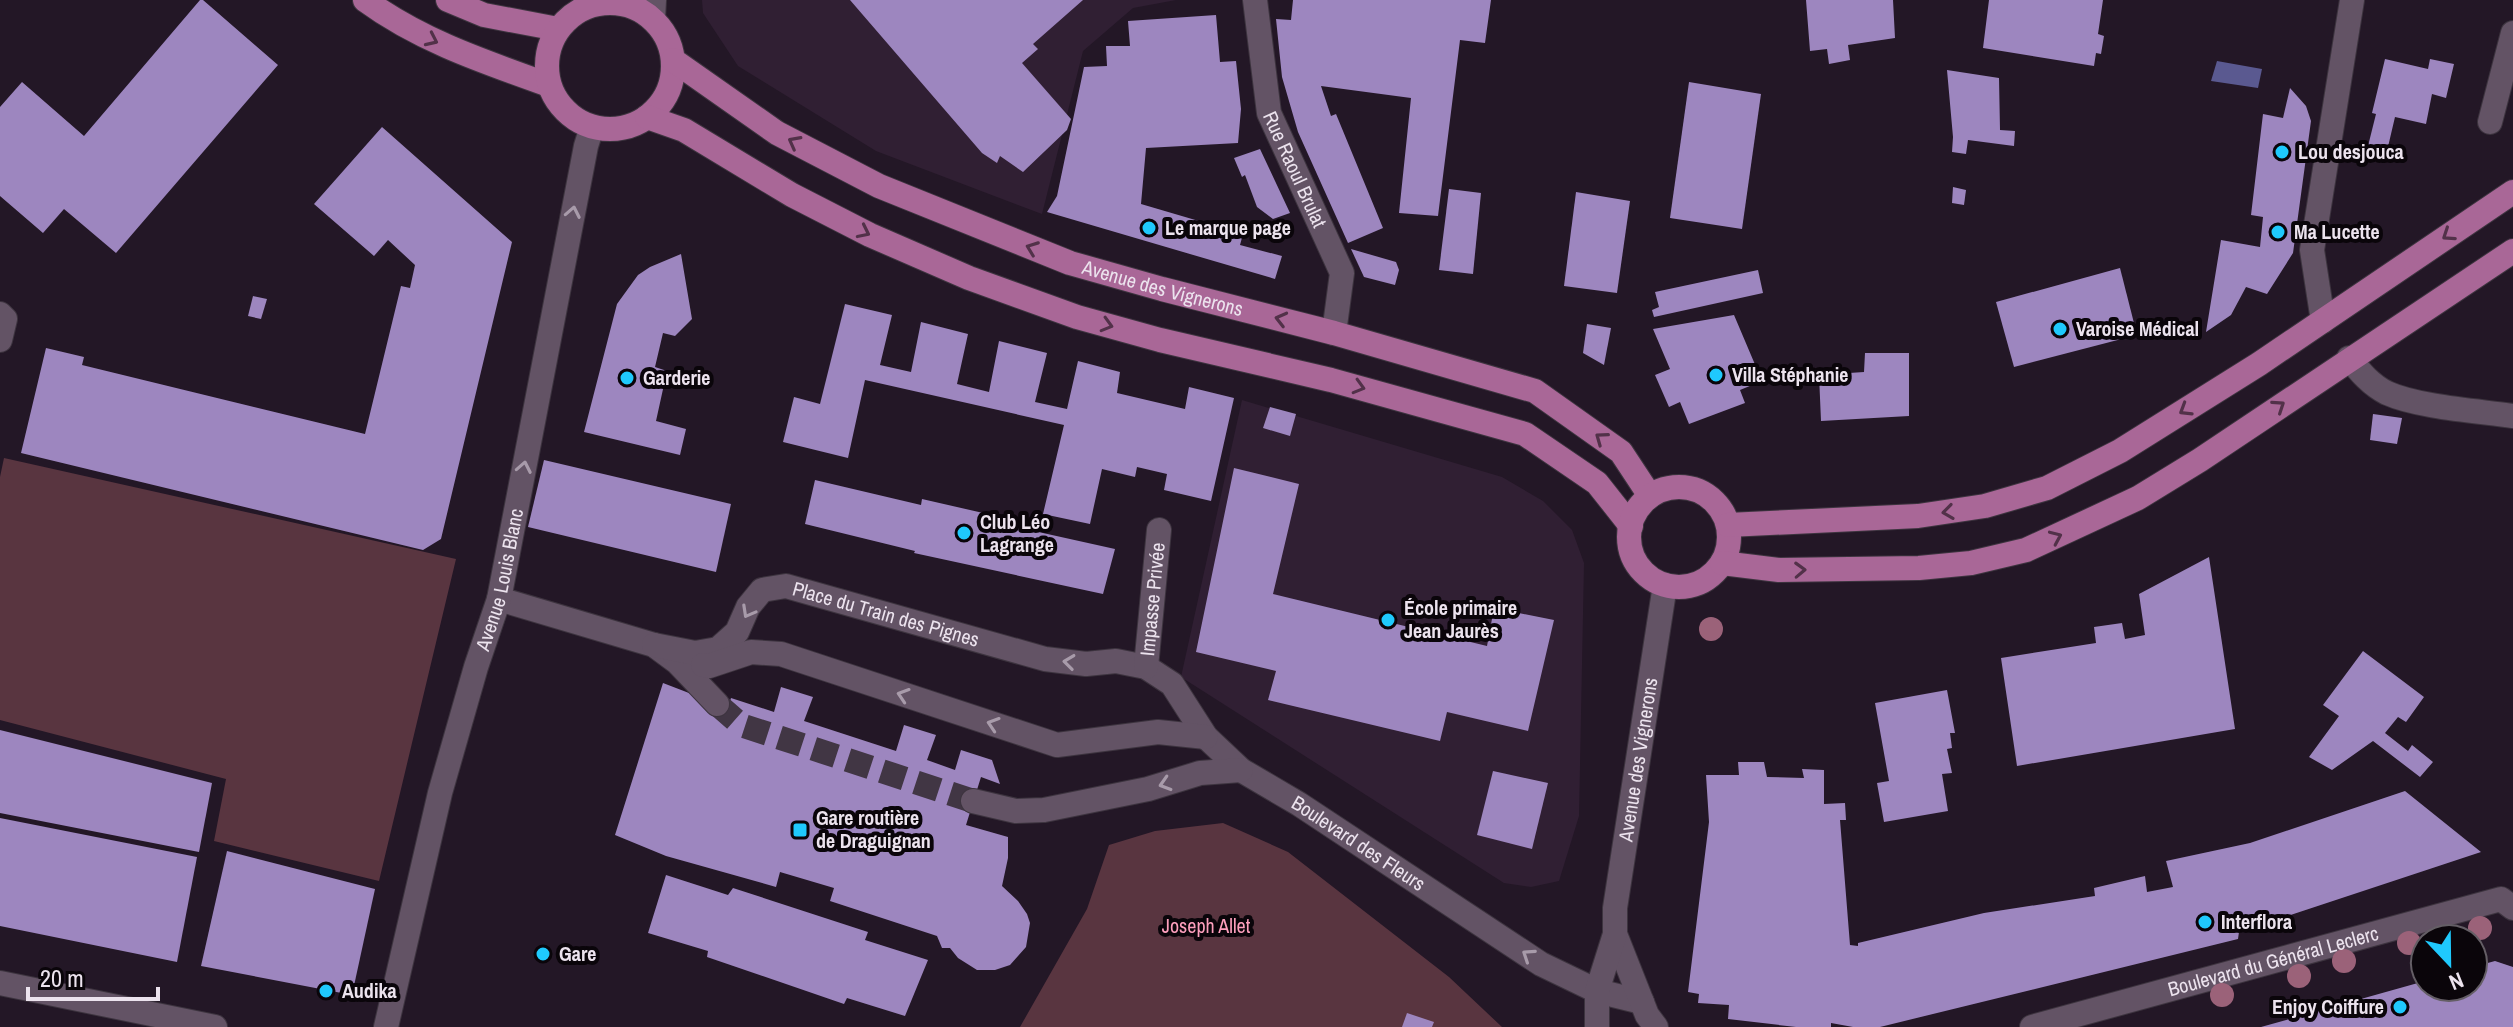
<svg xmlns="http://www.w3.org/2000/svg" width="2513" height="1027" viewBox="0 0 2513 1027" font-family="'Archivo Narrow',sans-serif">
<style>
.built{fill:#301f33}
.green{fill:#593540}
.water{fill:#5a5990}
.building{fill:#9d86bf}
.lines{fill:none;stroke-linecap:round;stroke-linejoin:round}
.minor-tunnel{stroke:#413644;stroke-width:24;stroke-dasharray:24 12;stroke-linecap:butt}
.minor-casing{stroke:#3d343f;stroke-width:26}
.major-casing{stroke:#3d343f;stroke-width:26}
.minor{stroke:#635365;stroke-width:24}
.major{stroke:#a96797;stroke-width:24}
.tree{fill:#9b6279}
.oneway{stroke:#523149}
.oneway2{stroke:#a89baa}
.poi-dot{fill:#1fc9fd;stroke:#0a050a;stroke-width:3}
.labels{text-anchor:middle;stroke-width:8;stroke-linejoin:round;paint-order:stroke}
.poi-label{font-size:20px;font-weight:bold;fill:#ece3ee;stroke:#0a050a;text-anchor:start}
.street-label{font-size:20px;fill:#ece3ee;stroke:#0a050a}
.park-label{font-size:20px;fill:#fd9fbd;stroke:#0a050a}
</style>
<rect width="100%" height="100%" fill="#231726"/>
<g class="built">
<polygon points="702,0 1176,0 1133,8 1083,51 1042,214 876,151 738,66 703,13"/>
<polygon points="1242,400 1502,477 1543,501 1572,530 1584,563 1579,816 1559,881 1531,887 1504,883 1181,677"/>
</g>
<g class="green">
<polygon points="4,458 456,559 379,881 214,841 226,779 0,720 0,477"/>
<polygon points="1223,823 1288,852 1449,977 1502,1027 1020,1027 1087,909 1109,845 1155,831"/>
</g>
<polygon class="water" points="2217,61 2262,69 2258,88 2211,81"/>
<g class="building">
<polygon points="200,0 203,0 278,65 116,253 64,209 43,233 0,196 0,107 22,82 84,136"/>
<polygon points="850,0 1083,0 1033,44 1038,49 1022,63 1071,119 1067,130 1023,172 1000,156 997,163 982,153"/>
<polygon points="1293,0 1491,0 1485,43 1460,40 1438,216 1399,213 1411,98 1321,86 1331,116 1336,114 1383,228 1348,243 1298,132 1282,77 1276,19 1291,20"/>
<polygon points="1806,0 1893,0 1895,38 1848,45 1850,60 1829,64 1827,49 1810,51"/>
<polygon points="1989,0 2103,0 2098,34 2104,36 2101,54 2096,53 2094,66 1983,48"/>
<polygon points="1216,15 1220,62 1236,61 1241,109 1238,143 1146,148 1141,204 1243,234 1240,245 1282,256 1275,279 1047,212 1057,196 1084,67 1107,66 1106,46 1130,46 1128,21"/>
<polygon points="2385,59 2428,69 2430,59 2454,64 2446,98 2432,94 2426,124 2395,117 2387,151 2368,146 2376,114 2372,113"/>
<polygon points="1947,70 1999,78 2000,130 2015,131 2014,146 1968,140 1966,154 1952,152 1953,137"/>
<polygon points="1689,82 1761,94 1742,229 1670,218"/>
<polygon points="2290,88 2306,106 2311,121 2293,253 2267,294 2246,287 2231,315 2206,332 2221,240 2260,247 2263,217 2251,215 2263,114 2283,118"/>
<polygon points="382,127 512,242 441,539 423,550 21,453 46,348 84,357 82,365 365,434 401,286 410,288 415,265 388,240 374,256 314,204"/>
<polygon points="1260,149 1290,213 1273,219 1257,207 1245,175 1242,177 1234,158"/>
<polygon points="1953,187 1966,190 1964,205 1952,203"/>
<polygon points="1449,189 1481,193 1473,274 1439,270"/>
<polygon points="1576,192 1630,201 1617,293 1564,286"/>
<polygon points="1351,249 1396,262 1399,270 1395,285 1364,277"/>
<polygon points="681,254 692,319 675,336 663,333 655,367 667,371 656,421 686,429 680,455 584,432 617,304 638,275 650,267"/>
<polygon points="2120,268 2137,335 2014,367 1996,302"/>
<polygon points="1758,270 1763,293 1654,317 1652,310 1659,307 1655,292"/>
<polygon points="253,296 267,299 261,319 248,316"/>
<polygon points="845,304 892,315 880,365 911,372 921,322 968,334 957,384 989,392 999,341 1047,353 1035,402 1067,409 1078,361 1120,372 1117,393 1185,409 1189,387 1234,398 1211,501 1164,490 1167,474 1137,467 1135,477 1102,469 1090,524 1043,514 1064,425 865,380 848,458 783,442 794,397 820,404"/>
<polygon points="1734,315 1762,381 1740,390 1745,403 1689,424 1680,402 1669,407 1655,375 1670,369 1653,329"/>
<polygon points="1587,324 1611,328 1604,365 1583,353"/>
<polygon points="1865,353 1909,353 1909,416 1821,421 1819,375 1864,372"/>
<polygon points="1270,407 1296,414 1290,436 1263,428"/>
<polygon points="2373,414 2402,418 2397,444 2370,440"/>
<polygon points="544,460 731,504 716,572 528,527"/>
<polygon points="1234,468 1299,484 1273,594 1487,646 1494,608 1554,620 1528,731 1447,712 1440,741 1268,700 1276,671 1196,652"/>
<polygon points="815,480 921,505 922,499 1005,518 1003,524 1115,549 1103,594 914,553 915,551 805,524"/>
<polygon points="2209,557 2235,729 2017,766 2001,658 2096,643 2094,627 2122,623 2125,639 2145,635 2139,594"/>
<polygon points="2363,651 2424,697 2406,722 2398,717 2385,733 2408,751 2412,745 2433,762 2420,777 2373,741 2332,770 2309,757 2339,716 2323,705"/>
<polygon points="663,683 728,708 731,698 774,712 781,687 813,697 804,721 896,751 904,725 936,735 927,760 955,770 961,750 992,760 1000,784 981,777 966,825 1008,837 1008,858 1002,886 1018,901 1027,914 1030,923 1026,947 1010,965 995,970 977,970 958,958 950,948 942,948 937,936 830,901 834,888 780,872 776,887 666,856 615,835"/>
<polygon points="1947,690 1955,733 1950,733 1952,748 1947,749 1952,773 1942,774 1948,811 1884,822 1877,783 1889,781 1875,703"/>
<polygon points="0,730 212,783 199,852 0,813"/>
<polygon points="1738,762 1764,762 1767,777 1804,778 1802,769 1824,770 1824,804 1845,803 1846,820 1840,820 1850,945 1858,946 1858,943 1984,913 2095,896 2094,888 2145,876 2147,892 2173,887 2166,861 2250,843 2405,791 2481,852 2239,932 2238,939 1880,1027 1853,1027 1831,1023 1831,1027 1796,1027 1728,1019 1729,1005 1698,1003 1699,994 1688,992 1709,822 1706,775 1739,775"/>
<polygon points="1493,771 1548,783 1532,849 1477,835"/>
<polygon points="0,818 197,857 177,962 0,926"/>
<polygon points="227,851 375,889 352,995 201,966"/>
<polygon points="666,875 728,895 733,888 868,932 865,940 928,960 905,1016 847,998 844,1004 707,957 708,951 648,933"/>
<polygon points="2495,961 2513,967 2513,1027 2261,1027 2425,981 2425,987 2473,987 2473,967"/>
<polygon points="1407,1013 1434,1022 1432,1027 1402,1027"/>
</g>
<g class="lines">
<polyline class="minor-tunnel" points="717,704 741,725 973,801"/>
<defs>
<g id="minor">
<path id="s1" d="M1255,0l14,113 73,160 -8,60"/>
<polyline points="603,2 605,0"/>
<polyline points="653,19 654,0"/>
<polyline points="2490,122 2513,33"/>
<polyline points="0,314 5,319 0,340"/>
<polyline points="2323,321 2312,250 2352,0"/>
<path d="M2349,358c11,14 22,27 38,35 31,14 91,18 126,23"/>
<polyline points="499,599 654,645 677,662 717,704"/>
<path id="s2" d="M654,645l41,8 23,-4 19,-17 11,-25 14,-17 24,-4 259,73 41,5 30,-3 30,6 26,17 34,53 35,33 58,34 242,160 56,27 45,11"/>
<polyline points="703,665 709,666 751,652 781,654 1057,745 1158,732 1206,737"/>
<path id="s3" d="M1146,667l13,-137"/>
<polyline points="973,801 1016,811 1044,810 1148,789 1200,773 1241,770"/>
<polyline points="1615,934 1647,1015 1656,1027"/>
<polyline points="0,983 215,1027"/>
<path id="s4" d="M386,1027l54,-234 36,-126 23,-68 87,-453 6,-19"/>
<path id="s5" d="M1597,1027v-36l18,-57v-26l50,-323"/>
<path id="s6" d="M2032,1027l469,-128 12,9"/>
</g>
<g id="major">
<path d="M365,0c56,41 120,62 184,85"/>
<polyline points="448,0 484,15 558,29"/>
<circle cx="610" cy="66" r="63"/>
<path id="s7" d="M673,60l104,73 102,53 191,77 92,26 172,44 201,58 86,61 29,44"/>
<polyline points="647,117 684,130 792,195 870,235 969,278 1077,317 1160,340 1331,380 1525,434 1597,483 1631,526"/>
<circle cx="1679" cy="537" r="50"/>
<polyline points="1728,525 1918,516 1985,506 2047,488 2120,451 2259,364 2513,192"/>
<polyline points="1722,563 1779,570 1919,568 1971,563 2026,550 2138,498 2200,460 2513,251"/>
</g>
</defs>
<use href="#minor" class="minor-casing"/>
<use href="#major" class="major-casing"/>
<use href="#minor" class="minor"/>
<use href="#major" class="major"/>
</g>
<g class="tree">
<circle cx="1711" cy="629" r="12"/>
<circle cx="2480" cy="928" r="12"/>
<circle cx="2409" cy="943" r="12"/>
<circle cx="2344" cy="961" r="12"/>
<circle cx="2299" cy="976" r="12"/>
<circle cx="2222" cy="995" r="12"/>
</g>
<defs><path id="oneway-chevron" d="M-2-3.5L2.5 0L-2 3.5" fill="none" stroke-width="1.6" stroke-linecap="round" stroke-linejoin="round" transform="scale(2)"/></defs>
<g class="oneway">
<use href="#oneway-chevron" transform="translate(432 40) rotate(25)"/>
<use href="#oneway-chevron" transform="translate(794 142) rotate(-152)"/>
<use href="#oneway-chevron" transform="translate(864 232) rotate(26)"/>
<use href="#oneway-chevron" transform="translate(2448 235) rotate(146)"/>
<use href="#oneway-chevron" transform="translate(1032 248) rotate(-159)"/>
<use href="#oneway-chevron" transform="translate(1281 319) rotate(-166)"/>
<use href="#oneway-chevron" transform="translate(1107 325) rotate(16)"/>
<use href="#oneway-chevron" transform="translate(1359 387) rotate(16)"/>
<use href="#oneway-chevron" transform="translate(2279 406) rotate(-34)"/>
<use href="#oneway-chevron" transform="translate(2185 410) rotate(148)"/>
<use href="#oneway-chevron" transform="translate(1601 438) rotate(-144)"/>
<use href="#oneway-chevron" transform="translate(1948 512) rotate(172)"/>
<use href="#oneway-chevron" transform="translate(2056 537) rotate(-24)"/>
<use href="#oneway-chevron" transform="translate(1800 570) rotate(-2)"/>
</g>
<g class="oneway2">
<use href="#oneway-chevron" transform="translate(573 212) rotate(-79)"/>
<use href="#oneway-chevron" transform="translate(524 467) rotate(-79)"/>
<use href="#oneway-chevron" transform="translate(748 612) rotate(119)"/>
<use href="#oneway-chevron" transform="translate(1069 662) rotate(-173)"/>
<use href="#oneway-chevron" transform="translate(903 695) rotate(-162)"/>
<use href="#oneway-chevron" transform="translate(993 724) rotate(-162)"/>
<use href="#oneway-chevron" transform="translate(1165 784) rotate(163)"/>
<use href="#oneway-chevron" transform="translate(1528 955) rotate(-146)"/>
</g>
<g class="poi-dot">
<circle cx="2282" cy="152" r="8"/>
<circle cx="1149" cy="228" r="8"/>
<circle cx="2278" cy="232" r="8"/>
<circle cx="2060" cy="329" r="8"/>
<circle cx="1716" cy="375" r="8"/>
<circle cx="627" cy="378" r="8"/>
<circle cx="964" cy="533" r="8"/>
<circle cx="1388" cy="620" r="8"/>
<rect x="792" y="822" width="16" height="16" rx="4"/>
<circle cx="2205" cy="922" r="8"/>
<circle cx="543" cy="954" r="8"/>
<circle cx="326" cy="991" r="8"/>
<circle cx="2400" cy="1007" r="8"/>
</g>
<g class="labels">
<g class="poi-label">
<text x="2298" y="159">Lou desjouca</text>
<text x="1165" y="235">Le marque page</text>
<text x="2294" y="239">Ma Lucette</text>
<text x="2076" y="336">Varoise Médical</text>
<text x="1732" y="382">Villa Stéphanie</text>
<text x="643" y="385">Garderie</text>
<text x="980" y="529">Club Léo<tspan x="980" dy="23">Lagrange</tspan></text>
<text x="1404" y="615">École primaire<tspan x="1404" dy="23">Jean Jaurès</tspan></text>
<text x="816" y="825">Gare routière<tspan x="816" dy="23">de Draguignan</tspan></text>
<text x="2221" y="929">Interflora</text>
<text x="559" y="961">Gare</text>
<text x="342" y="998">Audika</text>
<text x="2384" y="1014" text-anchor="end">Enjoy Coiffure</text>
</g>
<g class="street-label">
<text dy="7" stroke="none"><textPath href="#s1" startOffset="176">Rue Raoul Brulat</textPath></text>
<text dy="7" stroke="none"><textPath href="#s7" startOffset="544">Avenue des Vignerons</textPath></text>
<text dy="7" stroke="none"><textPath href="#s4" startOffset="462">Avenue Louis Blanc</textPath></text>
<text dy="7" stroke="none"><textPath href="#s3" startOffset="68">Impasse Privée</textPath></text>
<text dy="7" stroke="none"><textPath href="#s2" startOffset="268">Place du Train des Pignes</textPath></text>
<text dy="7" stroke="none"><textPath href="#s5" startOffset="272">Avenue des Vignerons</textPath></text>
<text dy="7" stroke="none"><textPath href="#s2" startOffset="816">Boulevard des Fleurs</textPath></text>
<text dy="7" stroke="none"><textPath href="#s6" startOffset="250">Boulevard du Général Leclerc</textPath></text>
</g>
<g class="park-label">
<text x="1206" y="933">Joseph Allet</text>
</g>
</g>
<g transform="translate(2449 963) rotate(158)"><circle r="38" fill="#0a050a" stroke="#645e65" stroke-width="2"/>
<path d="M0-6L14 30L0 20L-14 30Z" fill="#1fc9fd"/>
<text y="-12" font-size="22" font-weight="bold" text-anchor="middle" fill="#ece3ee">N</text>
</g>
<path d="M28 987v12h130v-12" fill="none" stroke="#ece3ee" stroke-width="4"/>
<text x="40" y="987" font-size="24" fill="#ece3ee" stroke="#0a050a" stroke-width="6" paint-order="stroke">20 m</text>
</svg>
